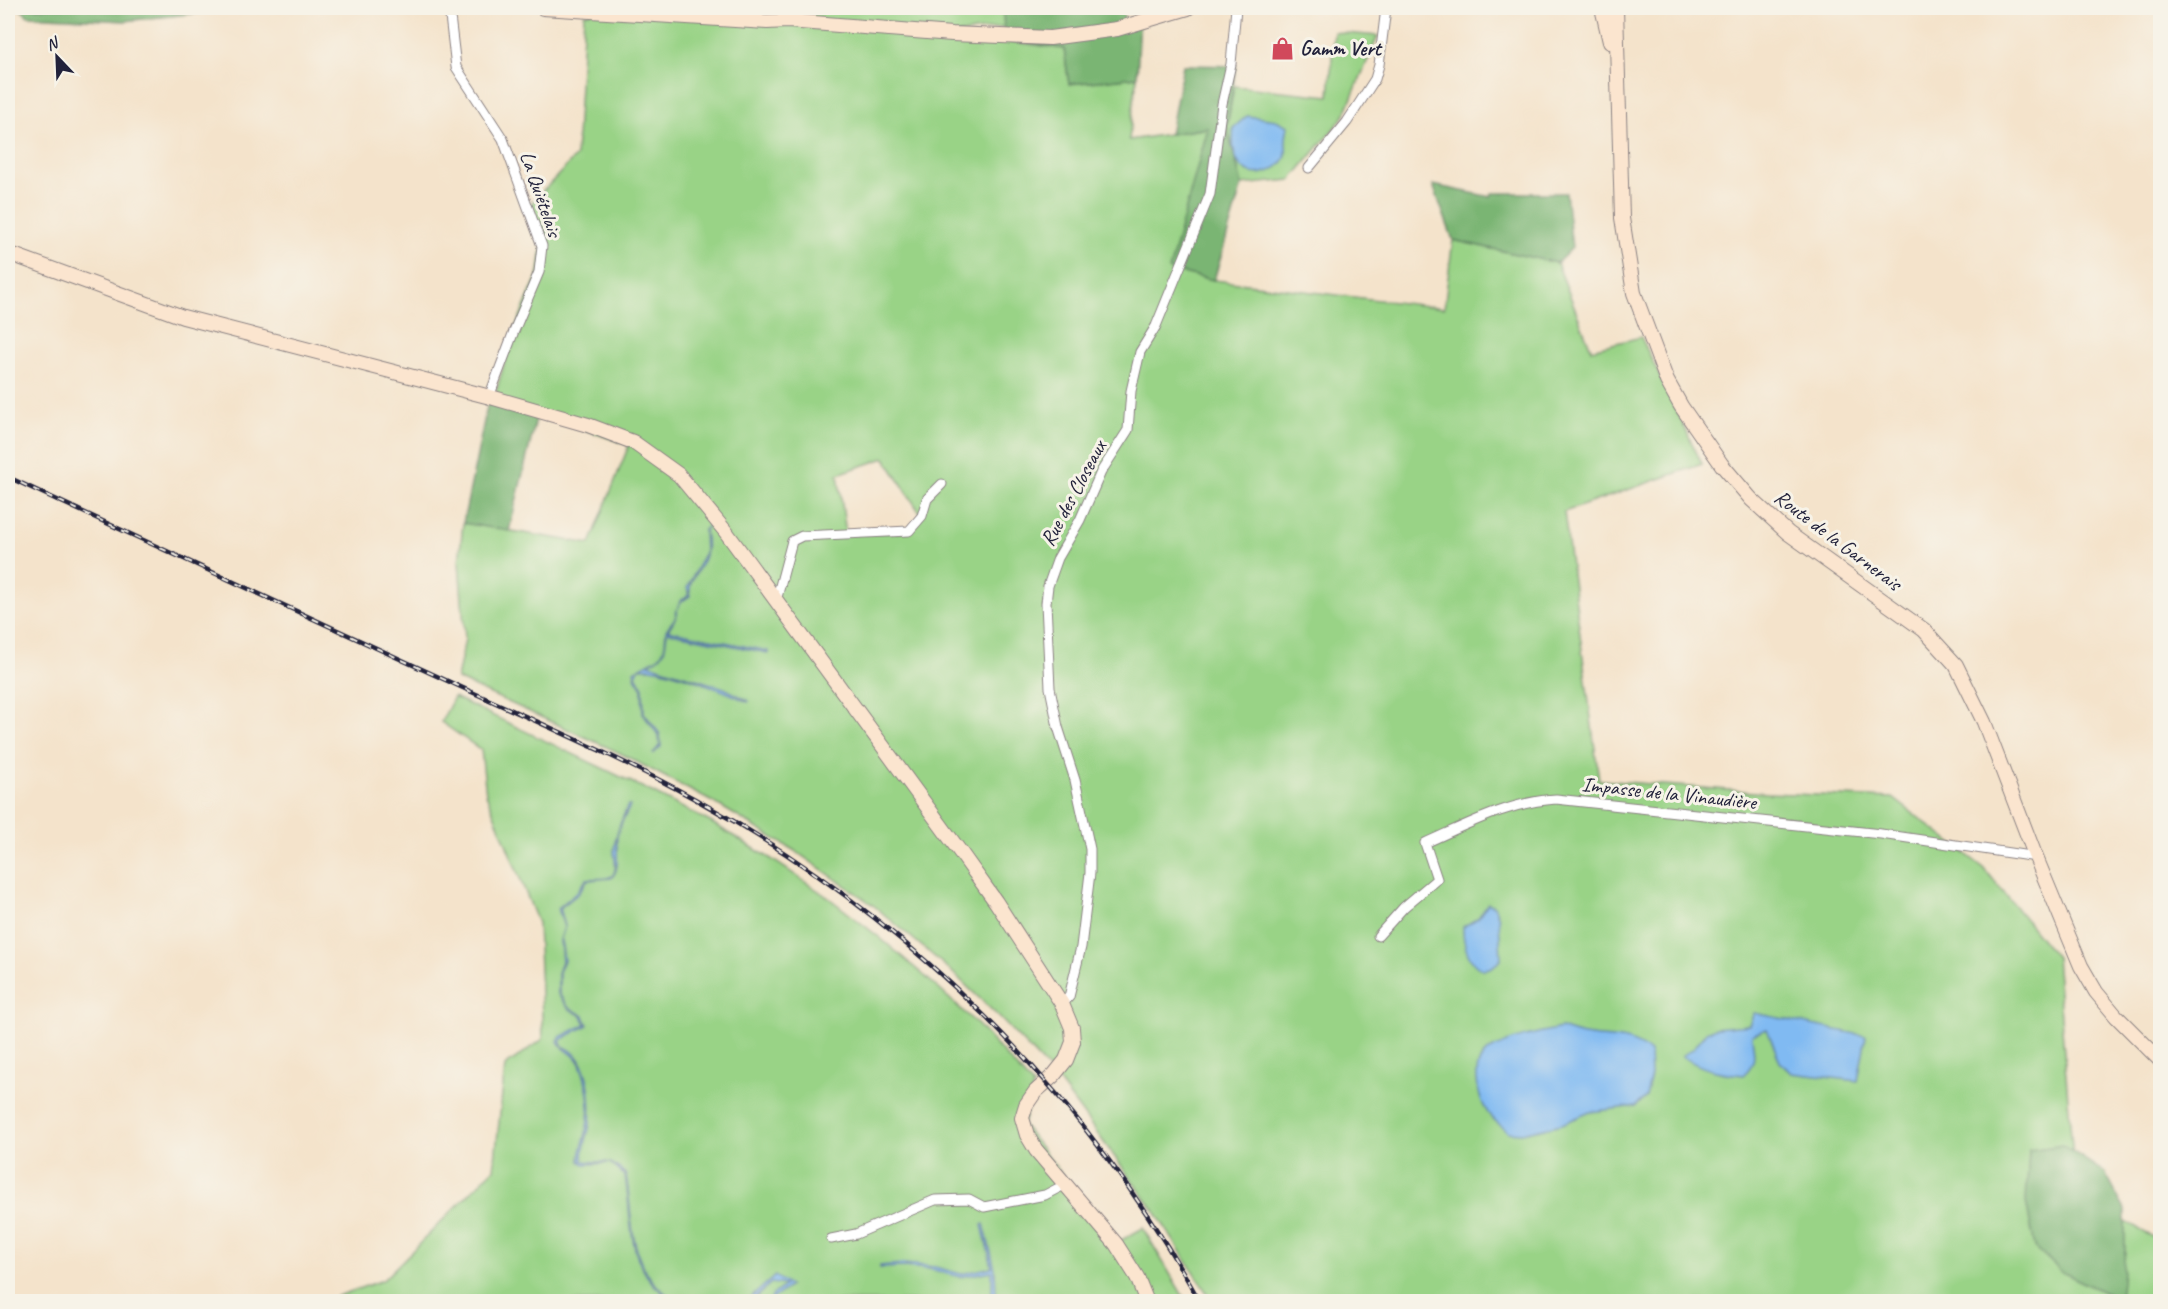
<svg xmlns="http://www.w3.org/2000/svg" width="2168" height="1309" viewBox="0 0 2168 1309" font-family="Caveat,sans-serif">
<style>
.green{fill:#99d386;stroke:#5e7a60;stroke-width:1.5;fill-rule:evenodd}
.forest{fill:#7ab573;stroke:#4e6c57;stroke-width:1.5}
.water{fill:#80baf2;stroke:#516e96;stroke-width:1.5}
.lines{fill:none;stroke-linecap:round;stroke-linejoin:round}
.street-casing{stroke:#8b8283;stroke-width:11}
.secondary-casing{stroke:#8b8283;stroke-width:16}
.street{stroke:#fff;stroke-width:9}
.secondary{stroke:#fbe5cf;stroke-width:14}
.rail-casing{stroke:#22223b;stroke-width:4.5}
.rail{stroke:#f7f3e8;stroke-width:2;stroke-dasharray:7;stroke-linecap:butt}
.labels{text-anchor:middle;stroke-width:6;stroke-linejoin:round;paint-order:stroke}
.poi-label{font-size:21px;font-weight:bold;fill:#22223b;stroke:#f7f3e8;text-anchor:start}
.street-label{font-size:21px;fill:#22223b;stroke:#f7f3e8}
</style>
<rect width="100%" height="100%" fill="#f7f3e8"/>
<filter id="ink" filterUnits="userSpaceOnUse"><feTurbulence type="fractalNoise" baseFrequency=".0167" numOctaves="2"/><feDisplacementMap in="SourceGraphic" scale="12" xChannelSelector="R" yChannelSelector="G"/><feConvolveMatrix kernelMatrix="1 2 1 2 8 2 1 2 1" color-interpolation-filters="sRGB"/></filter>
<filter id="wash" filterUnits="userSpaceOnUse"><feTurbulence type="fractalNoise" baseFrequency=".008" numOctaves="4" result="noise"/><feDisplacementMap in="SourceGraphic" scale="24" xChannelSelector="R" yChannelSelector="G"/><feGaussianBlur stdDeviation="1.35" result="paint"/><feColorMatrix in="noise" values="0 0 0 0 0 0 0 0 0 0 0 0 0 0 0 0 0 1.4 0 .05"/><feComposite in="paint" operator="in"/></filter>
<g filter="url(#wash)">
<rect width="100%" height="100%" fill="#f4e3cb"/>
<g class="green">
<path d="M611,8h392l1,19 -49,7 109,15 5,35 68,-7 -8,63 80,-12 -39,142 44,10 230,28 9,-68 104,23 34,86 50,-12 61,127 -138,48 35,268 168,13 126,5 91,70 72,89 20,237 84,47v60h-948l-58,-91 -100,-135 -56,-59 -48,-46 -77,-65 -78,-54 -75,-45 -100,-53 -163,-74 8,-40 -6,-77 4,-39 127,21 39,-99 -135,-47 20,-67 25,-59 3,-26 -15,-38 49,-52 8,-142zM885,458l37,58 -14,15 -62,3 -8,-60z"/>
<polygon points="1334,32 1378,36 1344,116 1291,180 1242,185 1227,127 1234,86 1329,96"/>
<polygon points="454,697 646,789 712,823 773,860 829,898 879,937 927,978 978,1025 1033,1086 1023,1125 1116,1243 1143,1228 1186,1301 321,1302 383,1280 494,1169 505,1066 543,1039 538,923 486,794 481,750 441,722"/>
</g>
<g class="forest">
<polygon points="19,8 243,8 125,21 28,16"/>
<polygon points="1003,8 1122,8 1125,20 1140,17 1137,77 1069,84 1064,49 1004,37"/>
<polygon points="1183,65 1236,66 1227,127 1242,185 1214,280 1169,270 1208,128 1170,134"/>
<polygon points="1433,185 1491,197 1492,193 1566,193 1572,248 1557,263 1453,240"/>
<polygon points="489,397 538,411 509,531 463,523"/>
<polygon points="2063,1145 2105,1173 2125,1210 2125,1251 2120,1300 2062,1272 2035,1247 2026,1202 2029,1150"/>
</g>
<g class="water">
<path d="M1247,116l29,4 12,6c-1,5 -2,10 -2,14 -1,7 2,11 -1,18 -3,7 -11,12 -18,14 -17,6 -30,-4 -33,-21 -2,-7 0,-16 -1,-23z"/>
<path d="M709,525l-4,5c1,9 3,17 0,25 -4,16 -18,24 -15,41l-9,6 -4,8 -1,7 -8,13 100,21v2l-101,-21c-3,22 0,20 -18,32l75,24 25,13 -1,1c-19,-9 -94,-41 -110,-33l-2,6 7,13 1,25 16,21 1,13 -8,7 7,-9 -1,-9 -16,-22 -1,-26 -6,-9 -2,-8 27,-15 4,-11 1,-15 9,-12 5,-17 7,-4 2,-3 -2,-6 18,-36 -1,-22z"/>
<path d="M628,805l2,1c-4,9 -12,21 -13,31 -1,13 4,33 -6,41l-24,2 -8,13 -19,15 5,18 -4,13 3,21 -5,12v22l9,13 16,9 4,9 -28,15 2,6c28,9 30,53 28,78 -2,12 -8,25 -7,37 21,4 24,-6 43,14 8,49 1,98 51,126 -6,-1 -10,-5 -15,-9 -37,-29 -29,-76 -37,-116l-15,-13 -26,1 -4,-3c0,-10 4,-19 6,-28 5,-23 3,-47 -6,-69 -5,-12 -18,-13 -22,-23l2,-4 26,-13 -4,-8 -14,-8 -10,-14v-21l4,-12 -2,-21 4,-13 -6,-19 19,-16 9,-13c7,-1 18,1 24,-2 9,-4 4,-19 4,-27 1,-16 8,-30 14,-45z"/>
<path d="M1488,903l6,3 5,12 2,41c-24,28 -39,-9 -38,-32l15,-9z"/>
<path d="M1754,1013l112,23 -8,45 -67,-8 -11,-11 -13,-33 -15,6c1,18 7,26 -9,40 -23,-2 -41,-5 -61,-19l12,-8 12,-16 9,-4 34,-3z"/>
<path d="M1561,1028c8,3 16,6 24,7 26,5 41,-1 65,17l1,23 -5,22 -10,9 -46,6 -28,12 -40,9 -14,-1c-6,-6 -15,-12 -20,-19 -11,-16 -19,-51 2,-63 21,-12 47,-17 71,-22z"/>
<polygon points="984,1224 995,1269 996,1297 994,1301 992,1301 992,1271 960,1277 930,1269 903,1267 880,1268 880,1266 904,1264 935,1267 961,1274 992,1267 982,1225"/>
<polygon points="775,1276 790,1286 774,1298 773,1301 770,1301 773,1295 785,1285 771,1283 752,1301 747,1301"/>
</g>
</g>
<g filter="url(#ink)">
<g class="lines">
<defs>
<g id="street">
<polyline points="449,8 456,67 503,139 542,246 539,272 514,331 489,397"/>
<polyline points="1309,168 1347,122 1375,79 1379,65 1386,8"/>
<polyline points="776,601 792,541 802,536 909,531 922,516 927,499 942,484"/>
<path d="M1378,936l26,-29 33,-28 -12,-36c43,-19 84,-41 131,-44l325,35 149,22 5,-1"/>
<polyline points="1062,1004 1069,997 1081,947 1090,873 1090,849 1075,780 1058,727 1050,688 1046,603 1048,586 1058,558 1080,520 1101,472 1128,430 1131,391 1140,352 1156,326 1210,194 1222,104 1231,64 1236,8"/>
<polyline points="831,1239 856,1234 935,1200 969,1199 984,1207 1045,1195 1066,1184"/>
</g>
<g id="secondary">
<polyline points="543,8 767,22 788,21 952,34 1050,38 1117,29 1188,8"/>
<polyline points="1602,8 1610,42"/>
<polyline points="1616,8 1622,218 1634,293 1667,381 1681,406 1722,465 1751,499 1788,533 1924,630 1956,665 1984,722 2035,855 2081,966 2096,992 2116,1016 2160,1060"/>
<polyline points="8,253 183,317 494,398 588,425 633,442 679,475 726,532 961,853 996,902 1062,1004 1072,1028 1073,1042 1066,1060 1054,1075 1035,1092 1026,1105 1022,1118 1027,1135 1036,1150 1116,1244 1137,1277 1147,1302"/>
</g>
</defs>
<use href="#street" class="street-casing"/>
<use href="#secondary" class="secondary-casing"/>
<use href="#street" class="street"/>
<use href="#secondary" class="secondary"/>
<defs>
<path id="rail" d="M8,477c139,65 279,130 418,194 90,42 182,80 269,128 213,117 387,290 505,503"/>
</defs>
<use href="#rail" class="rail-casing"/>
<use href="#rail" class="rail"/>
</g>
</g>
<defs>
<symbol id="shop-bare" viewBox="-9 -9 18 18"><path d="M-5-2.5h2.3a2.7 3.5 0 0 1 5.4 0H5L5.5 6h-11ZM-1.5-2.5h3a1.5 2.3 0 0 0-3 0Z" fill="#d1495b" stroke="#f7f3e8" stroke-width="2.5" paint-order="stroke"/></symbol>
</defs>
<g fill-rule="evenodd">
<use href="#shop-bare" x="1266" y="32" width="33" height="33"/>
</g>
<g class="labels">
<g class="poi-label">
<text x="1300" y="55">Gamm Vert</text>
</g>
<g class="street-label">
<text transform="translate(541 194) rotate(71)" y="7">La Quiételais</text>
<text transform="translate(1073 493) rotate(-62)" y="7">Rue des Closeaux</text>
<text transform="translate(1838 540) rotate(37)" y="7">Route de la Garnerais</text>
<text transform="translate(1669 793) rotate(6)" y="7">Impasse de la Vinaudière</text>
</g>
</g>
<rect width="2168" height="1309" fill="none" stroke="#f7f3e8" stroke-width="30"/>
<g transform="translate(57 57) rotate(337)" stroke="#f7f3e8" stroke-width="4.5" paint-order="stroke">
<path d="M0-4.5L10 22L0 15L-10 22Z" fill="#22223b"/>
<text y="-9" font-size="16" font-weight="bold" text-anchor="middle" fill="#22223b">N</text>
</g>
</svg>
